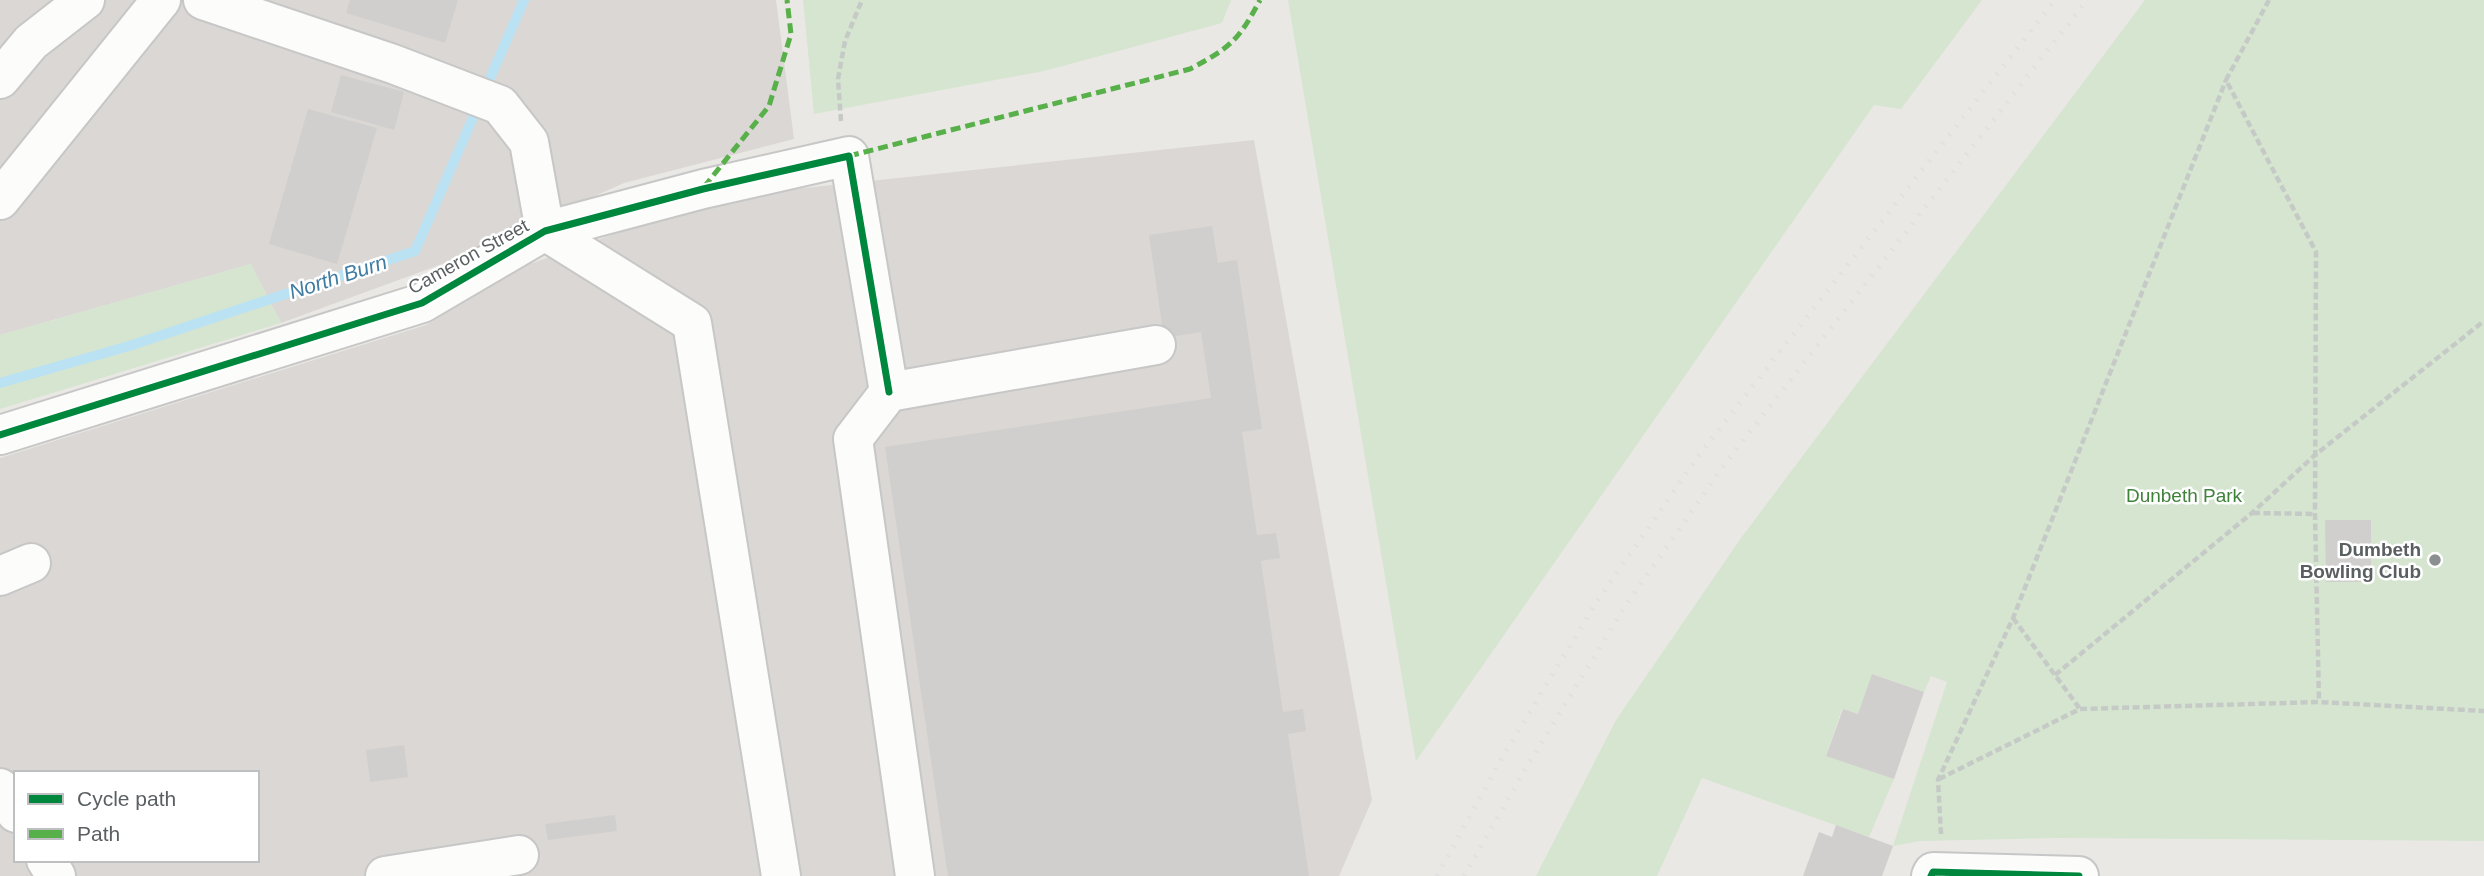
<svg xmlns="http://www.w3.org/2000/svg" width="2484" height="876" viewBox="0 0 2484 876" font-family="Arial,sans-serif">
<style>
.industrial{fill:#dad7d4;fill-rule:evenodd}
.green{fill:#d5e5d0}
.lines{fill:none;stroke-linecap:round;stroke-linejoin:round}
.stream{stroke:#bae2f3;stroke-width:10}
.building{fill:#d1cfcd}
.minor-casing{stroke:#c6c7c6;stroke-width:42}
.path{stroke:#c6cac7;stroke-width:4.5;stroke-dasharray:7 3.5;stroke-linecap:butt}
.minor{stroke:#fcfcfb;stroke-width:38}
.rail{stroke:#e2e1e1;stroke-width:5;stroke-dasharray:2 9;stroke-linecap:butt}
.quiet{stroke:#58b04a;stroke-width:5;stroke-dasharray:10 5;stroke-linecap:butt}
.cycleway-casing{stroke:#fff;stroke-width:11}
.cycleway{stroke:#00873e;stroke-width:7}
.poi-dot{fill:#8c8f90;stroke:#fff;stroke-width:2.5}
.labels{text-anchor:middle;stroke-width:5;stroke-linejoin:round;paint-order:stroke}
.street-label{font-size:19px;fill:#5a5f62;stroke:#fff}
.park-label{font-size:19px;fill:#3f823a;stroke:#fff}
.poi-label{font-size:19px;font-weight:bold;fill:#5a5f62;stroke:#fff;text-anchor:end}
.water-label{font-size:21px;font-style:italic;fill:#417ca2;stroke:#fff}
</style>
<rect width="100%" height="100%" fill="#eae8e4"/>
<g class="industrial">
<polygon points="0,0 776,0 794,139 624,183 445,263 281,323 251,264 0,335"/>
<path d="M1254,140l118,660 -33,76h-1339v-418l426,-133 73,-50 220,-78zM16,773h241v87h-241z"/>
</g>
<g class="green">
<polygon points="803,0 1231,0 1222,23 1044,71 814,114"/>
<polygon points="1288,0 1982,0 1901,109 1874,105 1416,761"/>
<polygon points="2145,0 2484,0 2484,841 2061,838 1920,841 1893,846 1947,682 1931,676 1924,692 1873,674 1858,714 1842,709 1826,755 1894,779 1869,837 1702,778 1657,876 1536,876 1616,720 1741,538"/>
<polygon points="251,264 281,323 0,409 0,335"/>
</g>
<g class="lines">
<polyline class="stream" points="0,383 129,346 415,251 524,0"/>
</g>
<g class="building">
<polygon points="350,0 458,0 445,43 346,13"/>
<polygon points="341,75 404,92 394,130 331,112"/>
<polygon points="308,109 377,128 337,264 269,244"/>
<polygon points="1212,226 1218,263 1237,260 1262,429 1242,432 1257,535 1276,533 1280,558 1261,561 1283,712 1303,709 1306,731 1288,734 1309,876 948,876 885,447 1211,398 1201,332 1164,338 1149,235"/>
<polygon points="2325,520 2371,520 2371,582 2326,582"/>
<polygon points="1872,674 1924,692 1894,779 1826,756 1843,709 1858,714"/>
<polygon points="404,745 408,777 370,782 366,750"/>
<polygon points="615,815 617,831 548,840 545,824"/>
<polygon points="1836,825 1893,846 1882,876 1803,876 1819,832 1832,837"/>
</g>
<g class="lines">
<defs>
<g id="minor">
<polyline points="203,0 393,64 500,105 529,142 545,231 692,323 781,876"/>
<polyline points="0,79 31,42 85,0"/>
<polyline points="0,200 161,0"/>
<polyline points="0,435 422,303 545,231 703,189 849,156 889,392"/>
<polyline points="0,576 31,563"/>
<polyline points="0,788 16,813"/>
<polyline points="46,860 56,876"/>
<polyline points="385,876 519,855"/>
<polyline points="915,876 853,439 889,392 1156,345"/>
<polyline points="1931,876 1933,872 2079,876"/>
</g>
</defs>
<use href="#minor" class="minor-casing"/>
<g class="path">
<polyline points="2269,0 2226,80 2316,252 2315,514 2319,702"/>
<polyline points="841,121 838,79 845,41 862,0"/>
<polyline points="2253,513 2315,514"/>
<polyline points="2013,618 2080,709"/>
<polyline points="2055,675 2252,513 2315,455 2484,321"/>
<polyline points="1939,779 2080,709 2319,702 2484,711"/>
<polyline points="1941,834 1938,780 2013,618 2226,80"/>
</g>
<use href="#minor" class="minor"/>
<g class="rail">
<polyline points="1437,876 1499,763 1596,603 1699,455 2055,0"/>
<polyline points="1464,876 1526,768 1624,608 1728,460 2087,0"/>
</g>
<g class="quiet">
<path d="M849,156l341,-87c40,-21 49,-29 70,-69"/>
<polyline points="704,187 769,106 791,34 787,0"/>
</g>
<defs>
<g id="cycleway">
<polyline points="0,435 422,303 545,231 703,189 849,156 889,392"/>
<polyline points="1931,876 1933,872 2079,876"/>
</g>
</defs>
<use href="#cycleway" class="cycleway-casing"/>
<use href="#cycleway" class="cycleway"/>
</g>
<circle class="poi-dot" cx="2435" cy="560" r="7"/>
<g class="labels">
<g class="street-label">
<text transform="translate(468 256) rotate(-29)" y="7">Cameron Street</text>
</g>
<g class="park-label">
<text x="2184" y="502">Dunbeth Park</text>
</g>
<g class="poi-label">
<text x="2421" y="556">Dumbeth<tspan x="2421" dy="22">Bowling Club</tspan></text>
</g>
<g class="water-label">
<text transform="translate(338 277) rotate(-18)" y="7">North Burn</text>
</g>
</g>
<rect x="14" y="771" width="245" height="91" fill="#ffffff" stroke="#bdbfc0" stroke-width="2"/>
<rect x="28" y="794" width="35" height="10" fill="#00873e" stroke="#bdbfc0" stroke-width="2"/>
<text x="77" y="806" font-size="21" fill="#5a5f62">Cycle path</text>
<rect x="28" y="829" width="35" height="10" fill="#58b04a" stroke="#bdbfc0" stroke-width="2"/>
<text x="77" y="841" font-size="21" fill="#5a5f62">Path</text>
</svg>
